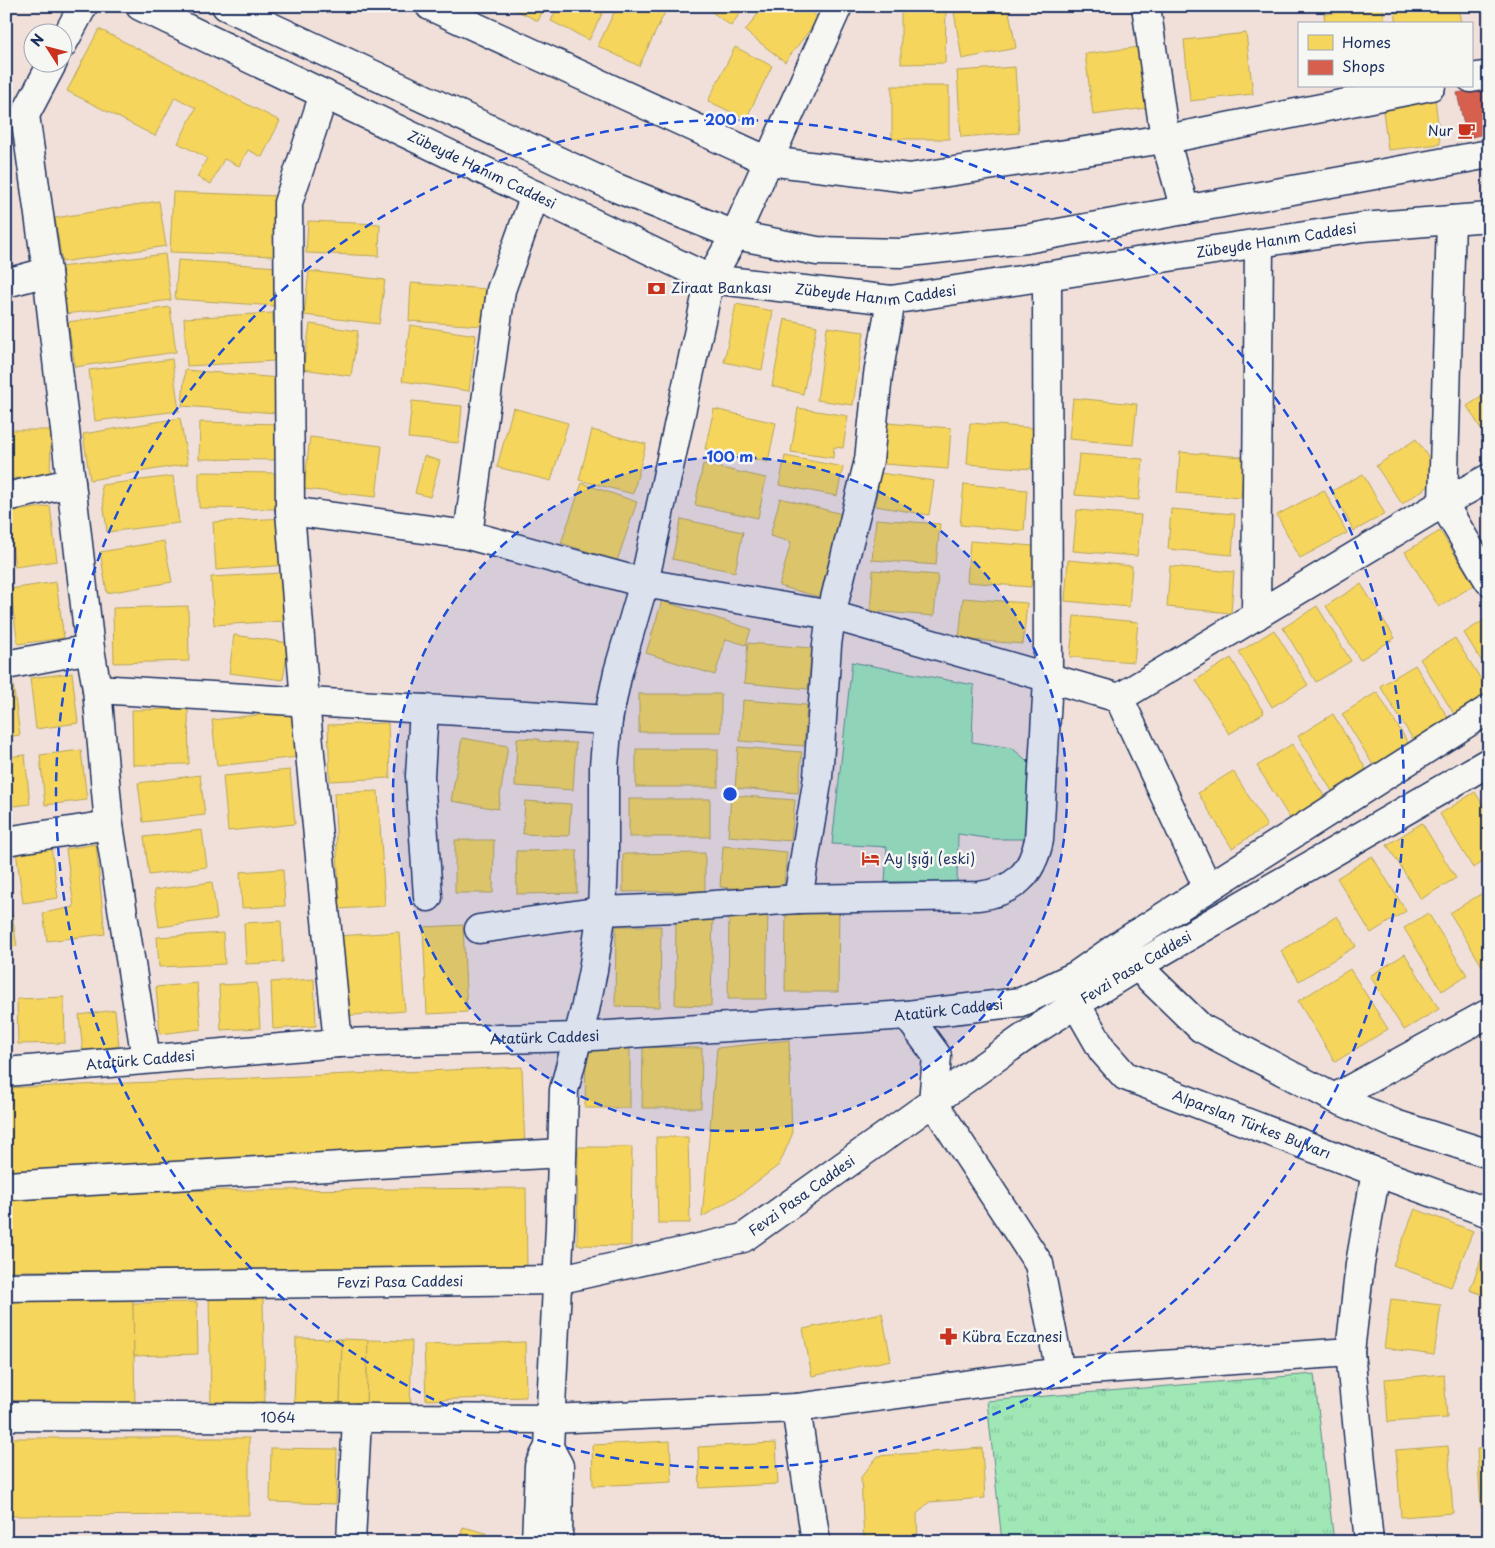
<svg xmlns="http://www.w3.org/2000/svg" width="1495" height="1548" viewBox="0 0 1495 1548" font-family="'Playpen Sans',sans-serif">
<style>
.grass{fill:url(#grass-tufts);stroke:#5d8b8a}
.green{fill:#9fe7b5;stroke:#5d8b8a}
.homes{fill:#f6d55c;stroke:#b4a35d}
.shops{fill:#d6604d;stroke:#9e5152}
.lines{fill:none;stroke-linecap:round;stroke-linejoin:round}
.minor-casing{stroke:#1b2f5e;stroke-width:31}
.major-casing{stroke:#1b2f5e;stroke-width:31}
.minor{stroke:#f6f6f2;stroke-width:28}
.major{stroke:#f6f6f2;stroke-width:28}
.ring{fill:none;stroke:#1d4ed8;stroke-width:2.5;stroke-dasharray:9 6}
.labels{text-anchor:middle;stroke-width:5;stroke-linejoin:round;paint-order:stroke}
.poi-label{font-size:14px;fill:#1b2f5e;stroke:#f6f6f2;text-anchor:start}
.street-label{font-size:14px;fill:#1b2f5e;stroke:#f6f6f2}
.centre{fill:#1d4ed8;stroke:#f6f6f2;stroke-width:2.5}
.ring-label{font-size:15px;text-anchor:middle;font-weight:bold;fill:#1d4ed8;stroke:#f6f6f2;stroke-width:5;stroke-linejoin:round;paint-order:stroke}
</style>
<defs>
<pattern id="grass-tufts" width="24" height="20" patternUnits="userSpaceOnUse" patternTransform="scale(1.25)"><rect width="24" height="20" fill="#9fe7b5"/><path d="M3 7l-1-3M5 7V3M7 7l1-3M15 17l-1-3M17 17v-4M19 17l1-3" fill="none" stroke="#88c69e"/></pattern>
</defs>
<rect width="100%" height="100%" fill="#f1e0d9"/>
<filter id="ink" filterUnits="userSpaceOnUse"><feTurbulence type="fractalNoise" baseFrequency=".02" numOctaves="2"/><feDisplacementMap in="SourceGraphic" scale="10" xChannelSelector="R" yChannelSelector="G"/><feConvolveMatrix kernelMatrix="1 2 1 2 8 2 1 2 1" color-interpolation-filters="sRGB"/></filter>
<g filter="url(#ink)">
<polygon class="grass" points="1314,1374 1334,1542 1002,1542 987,1401"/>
<polygon class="green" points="852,662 974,685 972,742 1012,748 1032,765 1026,839 993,839 958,834 957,883 885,882 887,847 832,844"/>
<g class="homes">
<polygon points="508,6 545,6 538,21"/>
<polygon points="558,6 606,6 589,40 551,21"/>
<polygon points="617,6 668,6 639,66 598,46"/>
<polygon points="704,6 745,6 731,26"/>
<polygon points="764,6 804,6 819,18 785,62 745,31"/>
<polygon points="901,6 946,6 945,63 901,64"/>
<polygon points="953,6 1008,6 1016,48 962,59"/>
<polygon points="1383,6 1385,24 1325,24 1324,14"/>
<polygon points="1394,6 1458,6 1461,24 1397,24"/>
<polygon points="99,29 280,121 262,157 248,150 239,166 224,159 211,184 197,177 207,158 178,143 196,108 175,97 155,136 67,91"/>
<polygon points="1246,33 1253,94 1190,101 1184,40"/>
<polygon points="735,47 772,66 746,119 708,101"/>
<polygon points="1140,47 1147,108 1093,115 1085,54"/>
<polygon points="1015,67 1019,133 961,137 957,71"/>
<rect x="892" y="86" width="57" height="53"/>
<polygon points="1435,97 1440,144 1388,150 1382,103"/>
<polygon points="173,192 279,196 276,256 170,252"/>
<polygon points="159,201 166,246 62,262 55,218"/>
<polygon points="308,221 380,224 379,256 306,253"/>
<polygon points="6,239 12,265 6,266"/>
<polygon points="165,254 171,300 66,314 60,267"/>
<polygon points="178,260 278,267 275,306 175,299"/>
<polygon points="309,271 385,280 379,324 304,315"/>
<polygon points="411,283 486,289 483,326 409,321"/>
<polygon points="736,304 773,311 762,370 724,362"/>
<polygon points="170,307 176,352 75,367 68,322"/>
<polygon points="273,313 275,361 187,366 184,318"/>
<polygon points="785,319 817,326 803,394 772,386"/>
<polygon points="310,324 358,331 351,376 303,369"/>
<polygon points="410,325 476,335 469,391 402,381"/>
<polygon points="827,327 864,332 853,405 817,400"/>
<polygon points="172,359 179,411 95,421 89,370"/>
<polygon points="185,370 279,378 276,413 182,406"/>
<polygon points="1489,392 1489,442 1467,406"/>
<polygon points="1073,398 1137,404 1133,445 1069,439"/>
<polygon points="412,401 462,406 459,443 408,438"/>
<polygon points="513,408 568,423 551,481 497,467"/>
<polygon points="798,408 848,416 843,448 834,447 833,458 791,452"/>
<polygon points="714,409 776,423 768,462 705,449"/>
<polygon points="180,418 188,464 90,480 83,434"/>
<polygon points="200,422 280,424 279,460 199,459"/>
<polygon points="887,423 951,428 948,469 884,464"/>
<polygon points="970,423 1034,428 1031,469 967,464"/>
<polygon points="6,430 51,430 50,479 6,478"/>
<polygon points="592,430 646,444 633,494 579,480"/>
<polygon points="310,437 382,446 376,497 304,489"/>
<polygon points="1416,439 1442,477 1402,504 1376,466"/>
<polygon points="1180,452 1244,457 1241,498 1177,493"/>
<polygon points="1079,454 1143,459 1139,500 1075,495"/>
<polygon points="424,456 440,461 430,497 415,493"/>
<polygon points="785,456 843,467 837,496 779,485"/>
<polygon points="703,464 766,478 758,518 695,505"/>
<polygon points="199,472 279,473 278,509 199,508"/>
<polygon points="880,473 934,481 929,515 875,506"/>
<polygon points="1363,474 1385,514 1354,531 1332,491"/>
<polygon points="173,476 179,523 107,532 101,485"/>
<polygon points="582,483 637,502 617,561 561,543"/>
<polygon points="964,484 1027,490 1024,531 960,525"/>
<polygon points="1324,490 1347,533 1300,558 1277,515"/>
<polygon points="780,498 842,514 820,597 779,586 791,542 770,536"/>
<polygon points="50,506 57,561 15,567 8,512"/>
<polygon points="1171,509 1235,514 1232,555 1168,549"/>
<polygon points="1077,510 1141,515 1137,556 1073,551"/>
<polygon points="284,518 287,565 216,570 213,522"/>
<polygon points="681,519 743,532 735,572 672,559"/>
<polygon points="876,519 940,524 936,565 872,560"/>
<polygon points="1440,531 1474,585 1439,607 1405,552"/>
<polygon points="164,541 172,582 107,593 100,552"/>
<polygon points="970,541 1034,546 1031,587 967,582"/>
<polygon points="1068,560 1132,566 1129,607 1065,601"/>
<polygon points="1170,566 1234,572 1231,613 1167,607"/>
<polygon points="873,570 938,575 934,616 870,611"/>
<polygon points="282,573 285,621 214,625 211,577"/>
<polygon points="56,582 64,638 18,644 10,589"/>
<polygon points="1361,584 1395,638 1360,660 1326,606"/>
<polygon points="963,598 1027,603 1023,644 959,639"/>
<polygon points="662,601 751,629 746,645 726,639 715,675 646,653"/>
<polygon points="188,606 189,661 114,663 113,608"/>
<polygon points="1317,606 1351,661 1316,682 1283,628"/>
<polygon points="1074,616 1138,622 1134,662 1070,657"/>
<polygon points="1489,617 1489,673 1464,633"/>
<polygon points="6,620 13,651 6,652"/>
<polygon points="1274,630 1308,685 1272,707 1239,652"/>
<polygon points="234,635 289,643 283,680 229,673"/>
<polygon points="1455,638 1489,692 1454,714 1420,659"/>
<polygon points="748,643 812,648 808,689 744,683"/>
<polygon points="1231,658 1264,713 1229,734 1196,680"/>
<polygon points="1415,665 1449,719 1414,741 1380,686"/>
<polygon points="72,673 78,723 36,729 30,678"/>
<polygon points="13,684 20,735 6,737 6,685"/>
<polygon points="1377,692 1410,746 1375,768 1342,714"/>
<rect x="639" y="694" width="82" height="38"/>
<polygon points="743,700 807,705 804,746 740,741"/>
<polygon points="188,709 189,764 133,765 132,710"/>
<polygon points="294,711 298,757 217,766 212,720"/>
<polygon points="1333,714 1366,769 1332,791 1298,736"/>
<polygon points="388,723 390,778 330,781 328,725"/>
<polygon points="462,738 508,746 498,809 451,801"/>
<polygon points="517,738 539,739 539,741 576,743 573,790 515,786"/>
<polygon points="1292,744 1326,799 1291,820 1257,766"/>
<polygon points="738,747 802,752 798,793 735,788"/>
<rect x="636" y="749" width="82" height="38"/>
<polygon points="81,750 87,800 45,805 40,755"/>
<polygon points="25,755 30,804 6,807 6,757"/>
<polygon points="290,770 295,824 228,831 223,776"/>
<polygon points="1233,771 1267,826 1232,848 1198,793"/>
<polygon points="200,775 205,815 143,822 138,783"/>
<polygon points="378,791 385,906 340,909 334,793"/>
<polygon points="1475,792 1489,815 1489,859 1473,868 1440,814"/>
<polygon points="731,795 795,800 791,841 728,836"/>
<rect x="629" y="799" width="81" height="38"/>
<polygon points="525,801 571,804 569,836 523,834"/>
<polygon points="1422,823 1456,878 1421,899 1387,845"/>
<polygon points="202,830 207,867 149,875 144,837"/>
<polygon points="455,840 494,840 493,893 455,893"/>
<polygon points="96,844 105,934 47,941 43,913 74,907 66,849"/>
<polygon points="51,846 58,898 23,903 16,851"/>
<polygon points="723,846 787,852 783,893 720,887"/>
<polygon points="577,850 577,893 517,894 516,851"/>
<polygon points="705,853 705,891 623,892 623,854"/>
<polygon points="1372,856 1406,911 1371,933 1337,878"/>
<polygon points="283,869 285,906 242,908 240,872"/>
<polygon points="6,877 17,946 6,948"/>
<polygon points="212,882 217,919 159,927 154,890"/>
<polygon points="1489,889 1489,962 1482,966 1450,913"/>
<polygon points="786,905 839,906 838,992 785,992"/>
<polygon points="729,909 768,910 766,999 728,999"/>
<polygon points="676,912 713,913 711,1006 675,1005"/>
<polygon points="1428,913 1467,975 1442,991 1404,928"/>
<polygon points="1337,916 1356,946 1299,981 1281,951"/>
<polygon points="281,921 283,962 246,964 244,923"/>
<polygon points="463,925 467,1012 427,1014 423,927"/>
<polygon points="616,926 661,926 660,1007 615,1006"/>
<polygon points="399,932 405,1011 342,1016 337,936"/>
<polygon points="223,933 225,964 159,967 157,937"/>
<polygon points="1405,954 1439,1009 1404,1030 1370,976"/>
<polygon points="1350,969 1388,1029 1335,1062 1298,1001"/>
<polygon points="314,979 316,1026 273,1029 271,982"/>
<polygon points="197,983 201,1029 160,1034 156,987"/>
<polygon points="257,983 260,1028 221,1030 219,985"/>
<polygon points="64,997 65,1043 18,1044 17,999"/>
<polygon points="115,1010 119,1046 83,1051 79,1015"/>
<polygon points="789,1040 792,1135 779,1165 742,1193 702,1217 717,1048"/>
<polygon points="643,1047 702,1048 701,1108 642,1108"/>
<polygon points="586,1049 630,1049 630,1108 585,1108"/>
<polygon points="522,1067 525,1150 6,1171 6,1088"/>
<polygon points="656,1137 688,1137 690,1223 658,1223"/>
<polygon points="578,1147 632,1147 631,1246 577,1245"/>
<polygon points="526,1188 527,1268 6,1271 6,1192"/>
<polygon points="1415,1209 1473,1231 1451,1287 1393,1265"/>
<polygon points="1486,1246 1489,1247 1489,1297 1470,1290"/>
<polygon points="263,1297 265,1402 211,1404 209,1298"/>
<polygon points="133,1299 135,1404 6,1407 6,1302"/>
<polygon points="1391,1299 1441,1305 1434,1355 1384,1348"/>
<polygon points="197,1302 198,1354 134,1356 133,1303"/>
<polygon points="882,1313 891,1360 812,1376 803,1329"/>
<polygon points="296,1338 342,1339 340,1407 294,1406"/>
<polygon points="342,1339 368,1340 366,1407 340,1407"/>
<polygon points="368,1340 412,1341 410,1408 366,1407"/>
<polygon points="525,1342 526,1397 426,1400 424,1345"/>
<polygon points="1444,1374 1447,1418 1388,1422 1385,1379"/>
<polygon points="6,1438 249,1438 249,1515 6,1516"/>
<polygon points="670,1441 672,1482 593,1486 592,1445"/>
<polygon points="776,1443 778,1484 700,1488 698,1447"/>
<polygon points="1448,1446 1453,1513 1401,1517 1396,1450"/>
<polygon points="271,1448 337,1449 336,1504 270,1502"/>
<polygon points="982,1448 985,1498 929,1502 917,1514 918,1542 864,1542 861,1477 878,1456"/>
<polygon points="1489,1448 1489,1508 1481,1508 1477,1449"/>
<polygon points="463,1527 486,1533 484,1542 459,1542"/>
</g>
<polygon class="shops" points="1489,87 1489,133 1467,138 1457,93"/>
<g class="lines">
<defs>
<g id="minor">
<polyline points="430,6 768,161 909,178 1177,137 1431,86"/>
<polyline points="1146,6 1165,139 1185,210"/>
<polyline points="62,45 83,6"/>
<polyline points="53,62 25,115 47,272 90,649 97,689 109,825 146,1059"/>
<polyline points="1471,78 1489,75"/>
<polyline points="324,94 288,203 290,511 305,702 338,1043"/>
<polyline points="1451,220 1443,503 1489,581"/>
<polyline points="6,283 47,272"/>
<polyline points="6,497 71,483"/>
<polyline points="290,511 468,535 644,583 831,615 1119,698 1443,503 1489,478"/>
<polyline points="468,535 501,290 535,195"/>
<polyline points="1256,616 1259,243"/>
<polyline points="6,665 90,649"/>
<polyline points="97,689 608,720"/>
<polyline points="1119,698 1208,888"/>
<polyline points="424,709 420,776 428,897"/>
<polyline points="6,841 109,825"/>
<polyline points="798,899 818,777 827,645 831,615 869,460 878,375 891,300"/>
<path d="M479,929l123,-18 71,-3 125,-9 181,-3c36,-5 53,-22 60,-56l9,-161 -1,-403"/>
<polyline points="1129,951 1137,966 1201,1028 1334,1098 1395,1124 1489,1154"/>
<path id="s1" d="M1077,986l-1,18 27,47 22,25 251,96 113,41"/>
<polyline points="907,1015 937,1056 933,1102 1039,1264 1060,1372"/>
<path id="s2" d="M6,1072l332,-29 240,-6 329,-22 114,-13 56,-27 47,-33 365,-233"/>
<polyline points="1334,1098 1489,1013"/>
<polyline points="6,1186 562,1153"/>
<path id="s3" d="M6,1287l551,-7 186,-42 190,-136 96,-68 47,-30 61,-38 352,-204"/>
<polyline points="1350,1352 1369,1542"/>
<polyline points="796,1408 816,1542"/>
<path id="s4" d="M6,1416l544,3 246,-11 264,-36 290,-20 10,-88 16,-92"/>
<polyline points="549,1447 559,1466 558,1542"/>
<polyline points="351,1542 357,1418"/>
<polyline points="536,1542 539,1466 549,1447 560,1226 564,1090 585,1010 593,970 602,911 604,857 604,766 608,720 618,672 644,583 710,279 735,235 838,6"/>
</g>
<g id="major">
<path id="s5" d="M140,6l570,273 181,21 472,-73 126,-10"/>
<polyline points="226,6 614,187 735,235 817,251 901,253 1026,239 1489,154"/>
</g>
</defs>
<use href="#minor" class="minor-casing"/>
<use href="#major" class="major-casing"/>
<use href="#minor" class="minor"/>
<use href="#major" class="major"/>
</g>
</g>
<circle cx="730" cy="794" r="337" fill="#1d4ed8" fill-opacity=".12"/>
<g class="ring">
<circle cx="730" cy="794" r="337"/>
<circle cx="730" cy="794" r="674"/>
</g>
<defs>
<symbol id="cafe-bare" viewBox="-9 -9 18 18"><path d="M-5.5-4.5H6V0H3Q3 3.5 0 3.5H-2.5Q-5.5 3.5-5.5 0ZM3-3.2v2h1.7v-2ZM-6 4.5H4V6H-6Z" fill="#c8321e" stroke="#f6f6f2" stroke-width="2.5" paint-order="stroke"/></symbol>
<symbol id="bank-bare" viewBox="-9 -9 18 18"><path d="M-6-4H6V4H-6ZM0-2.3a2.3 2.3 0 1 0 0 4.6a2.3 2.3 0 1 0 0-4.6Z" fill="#c8321e" stroke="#f6f6f2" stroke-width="2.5" paint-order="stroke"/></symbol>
<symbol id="hotel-bare" viewBox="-9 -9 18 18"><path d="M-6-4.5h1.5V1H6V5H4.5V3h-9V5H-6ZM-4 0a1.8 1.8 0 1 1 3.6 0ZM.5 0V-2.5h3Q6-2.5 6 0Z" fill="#c8321e" stroke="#f6f6f2" stroke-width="2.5" paint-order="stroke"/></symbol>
<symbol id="pharmacy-bare" viewBox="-9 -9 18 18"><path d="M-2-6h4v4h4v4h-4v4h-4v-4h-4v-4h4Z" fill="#c8321e" stroke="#f6f6f2" stroke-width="2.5" paint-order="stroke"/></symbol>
</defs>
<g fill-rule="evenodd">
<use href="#cafe-bare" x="1454" y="118" width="25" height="25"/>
<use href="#bank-bare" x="644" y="276" width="25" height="25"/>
<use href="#hotel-bare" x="858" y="846" width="25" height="25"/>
<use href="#pharmacy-bare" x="936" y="1324" width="25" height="25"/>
</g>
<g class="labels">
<g class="poi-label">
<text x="1453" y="136" text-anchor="end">Nur</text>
<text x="671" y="293">Ziraat Bankası</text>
<text x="884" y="864">Ay Işığı (eski)</text>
<text x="962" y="1342">Kübra Eczanesi</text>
</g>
<g class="street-label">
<text dy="5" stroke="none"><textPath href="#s5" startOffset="379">Zübeyde Hanım Caddesi</textPath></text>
<text dy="5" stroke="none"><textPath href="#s5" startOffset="1204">Zübeyde Hanım Caddesi</textPath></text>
<text dy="5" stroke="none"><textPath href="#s5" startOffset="799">Zübeyde Hanım Caddesi</textPath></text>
<text dy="5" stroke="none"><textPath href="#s3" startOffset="1219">Fevzi Pasa Caddesi</textPath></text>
<text dy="5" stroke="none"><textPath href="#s2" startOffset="945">Atatürk Caddesi</textPath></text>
<text dy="5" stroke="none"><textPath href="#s2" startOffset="540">Atatürk Caddesi</textPath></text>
<text dy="5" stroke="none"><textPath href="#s2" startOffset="135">Atatürk Caddesi</textPath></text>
<text dy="5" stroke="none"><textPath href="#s1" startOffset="241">Alparslan Türkes Bulvarı</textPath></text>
<text dy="5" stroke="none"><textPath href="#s3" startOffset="814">Fevzi Pasa Caddesi</textPath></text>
<text dy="5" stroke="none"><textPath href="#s3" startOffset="394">Fevzi Pasa Caddesi</textPath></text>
<text dy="5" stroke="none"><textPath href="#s4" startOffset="272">1064</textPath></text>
</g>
</g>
<circle cx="730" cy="794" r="8" class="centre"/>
<g class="ring-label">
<text x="730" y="125">200 m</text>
<text x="730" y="462">100 m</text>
</g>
<rect width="1495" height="1548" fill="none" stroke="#f6f6f2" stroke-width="25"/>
<rect x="12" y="12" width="1470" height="1523" fill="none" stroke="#1b2f5e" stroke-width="2" filter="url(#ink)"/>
<rect x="1298" y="22" width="175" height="65" fill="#f6f6f2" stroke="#9ea6b7"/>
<rect x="1308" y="35" width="25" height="15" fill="#f6d55c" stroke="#9ea6b7"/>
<text x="1342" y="48" font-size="15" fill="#1b2f5e">Homes</text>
<rect x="1308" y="60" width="25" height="15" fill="#d6604d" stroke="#9ea6b7"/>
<text x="1342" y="72" font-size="15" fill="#1b2f5e">Shops</text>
<g transform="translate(48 48) rotate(306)"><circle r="24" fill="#f6f6f2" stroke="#9ea6b7"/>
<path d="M0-4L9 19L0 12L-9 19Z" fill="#c8321e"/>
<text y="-8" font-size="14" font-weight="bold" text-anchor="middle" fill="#1b2f5e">N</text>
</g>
</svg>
